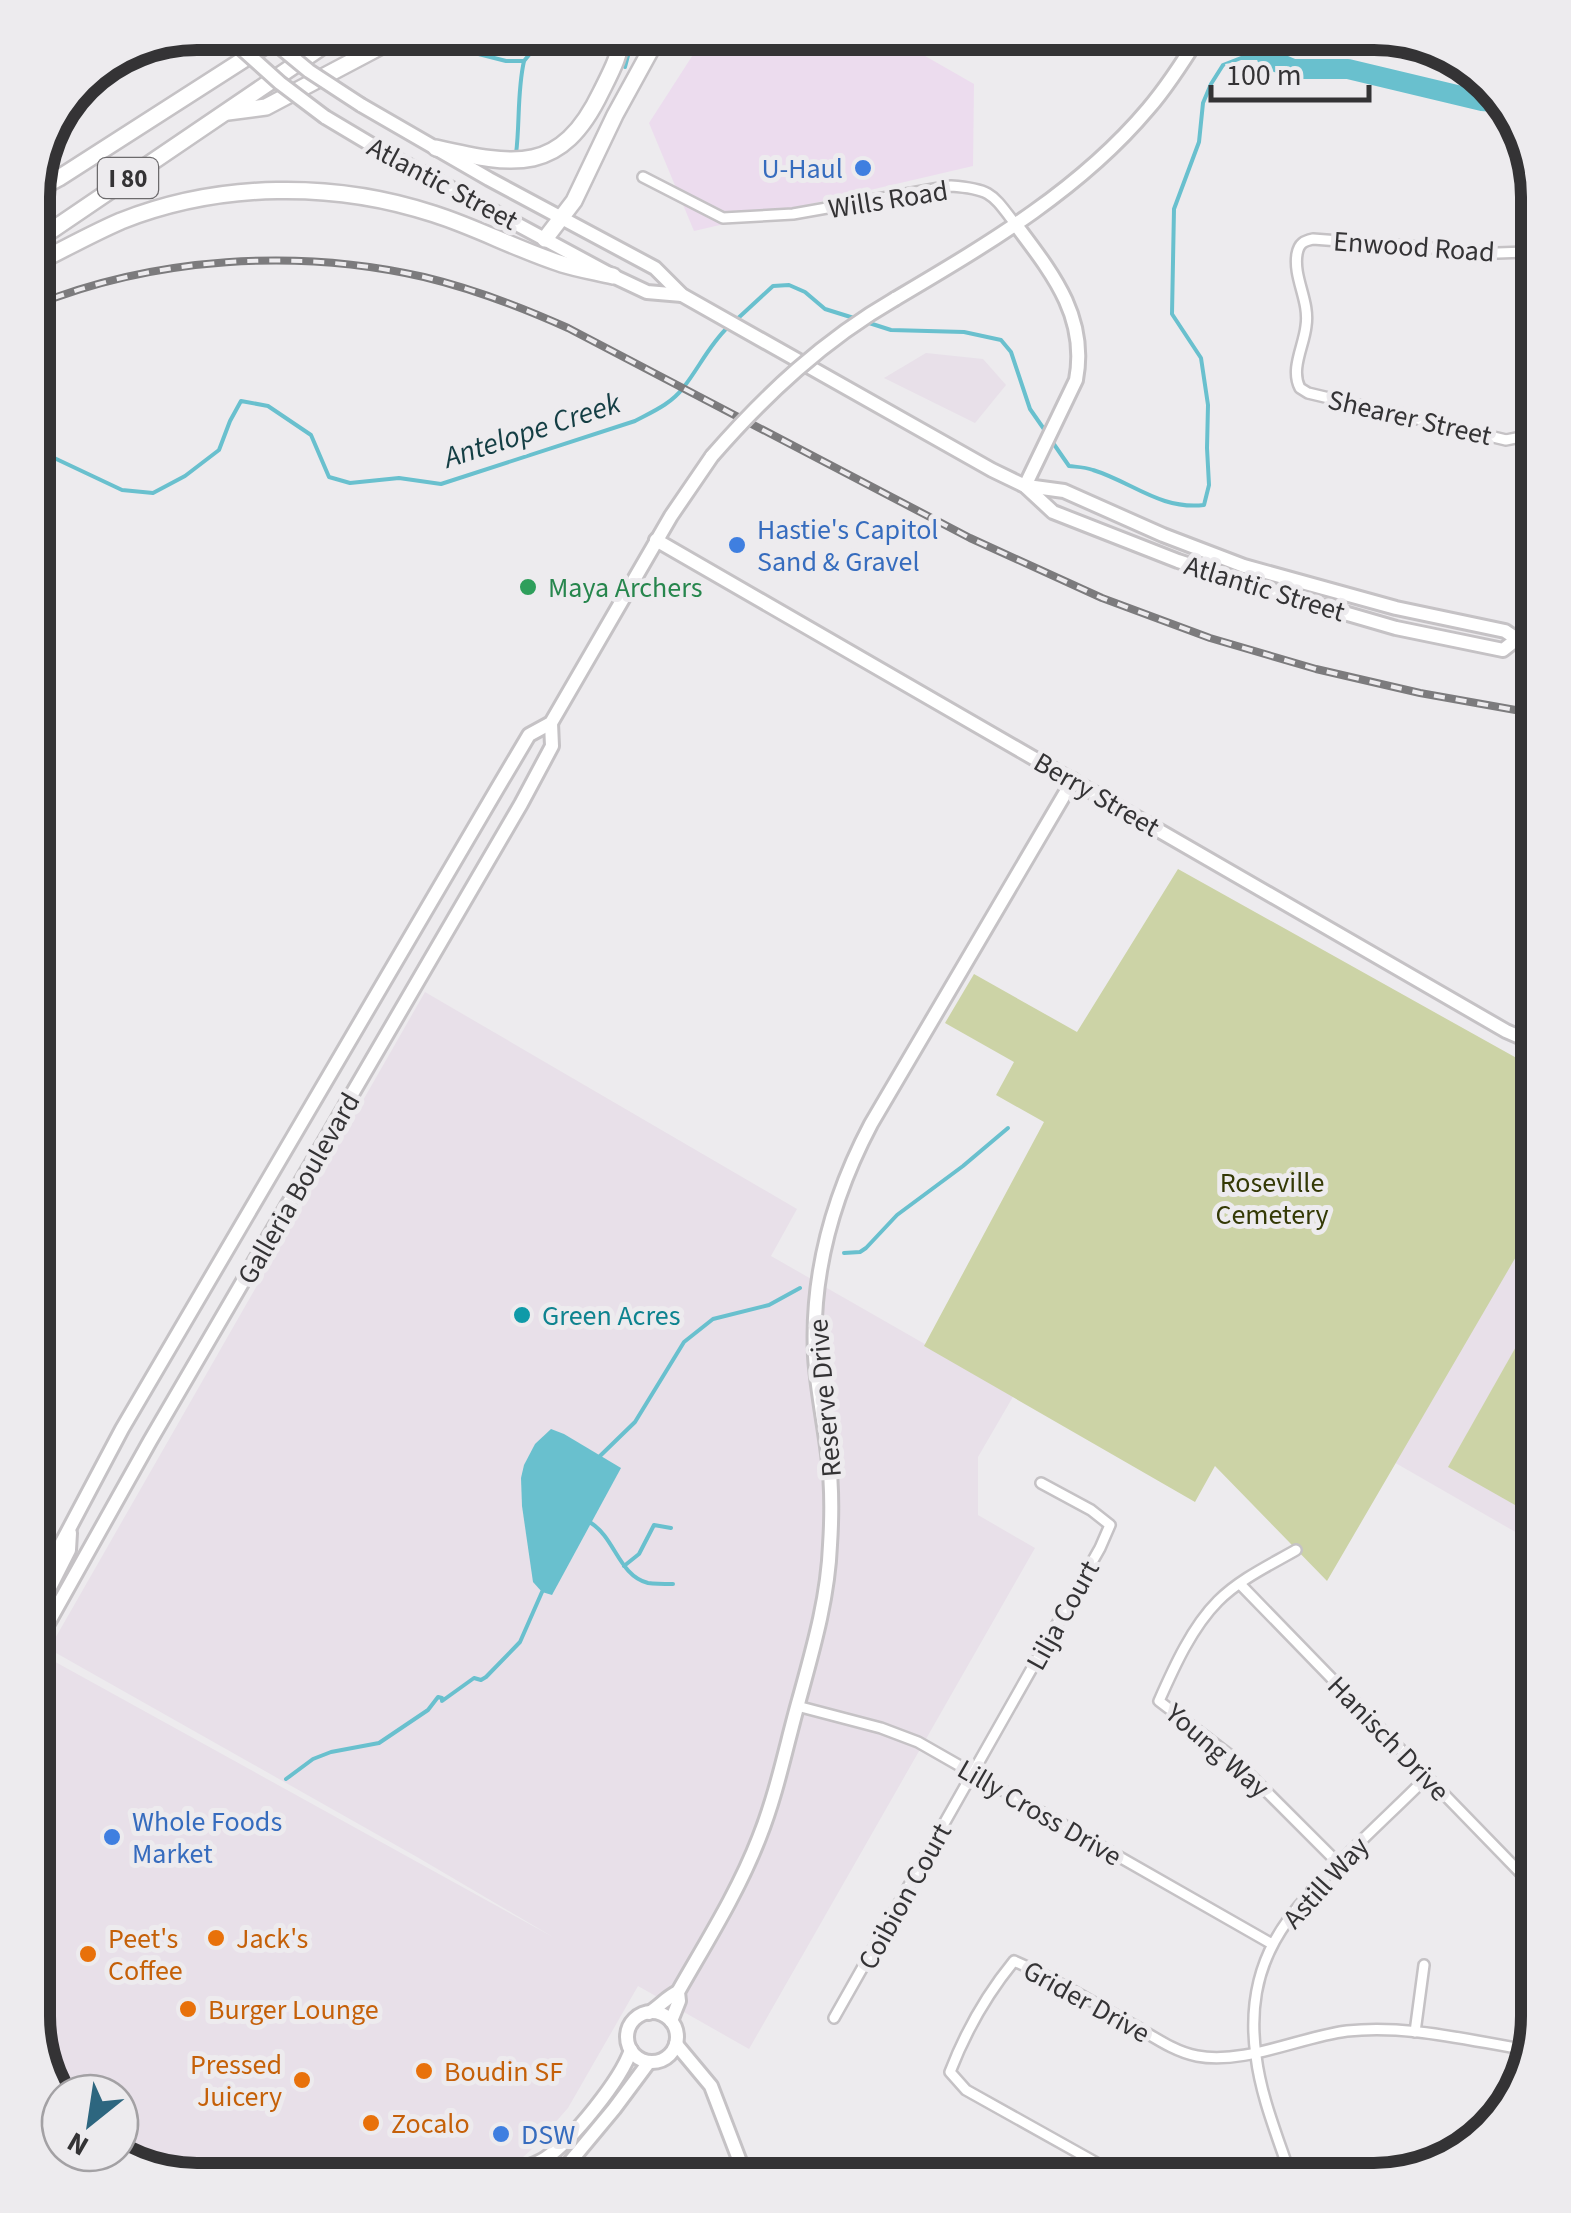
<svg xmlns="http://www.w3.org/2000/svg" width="1571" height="2213" viewBox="0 0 1571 2213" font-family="'Source Sans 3',sans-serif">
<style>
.built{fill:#e8e0e9}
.industrial{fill:#ecdcee}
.green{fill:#ccd3a6}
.water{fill:#69c0ce}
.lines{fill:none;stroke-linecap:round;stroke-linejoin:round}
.stream{stroke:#69c0ce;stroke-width:4}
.river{stroke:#69c0ce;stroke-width:20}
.street-casing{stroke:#c5c2c5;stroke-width:14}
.secondary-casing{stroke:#c5c2c5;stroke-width:18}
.highway-casing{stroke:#c5c2c5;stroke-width:20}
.street{stroke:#fff;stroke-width:9}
.secondary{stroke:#fff;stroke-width:12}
.highway{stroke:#fff;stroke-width:15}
.rail-casing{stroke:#7c7b7d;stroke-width:8}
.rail{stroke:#edebee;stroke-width:4;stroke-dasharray:11;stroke-linecap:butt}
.secondary-bridge-casing{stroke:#c5c2c5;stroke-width:18;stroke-linecap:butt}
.secondary-bridge{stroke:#fff;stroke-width:12}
.shop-dot{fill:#3f7fe0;stroke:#edebee;stroke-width:4}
.leisure-dot{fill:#2e9e5b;stroke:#edebee;stroke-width:4}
.culture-dot{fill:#0f9aa8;stroke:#edebee;stroke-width:4}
.food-dot{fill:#e8710a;stroke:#edebee;stroke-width:4}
.labels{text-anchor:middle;stroke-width:10;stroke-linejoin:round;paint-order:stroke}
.shield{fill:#edebee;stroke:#6c6a6c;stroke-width:2.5}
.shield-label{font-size:25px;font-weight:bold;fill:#343335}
.shop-label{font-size:28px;fill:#366cbe;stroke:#edebee;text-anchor:start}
.street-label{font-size:28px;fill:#343335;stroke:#edebee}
.leisure-label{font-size:28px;fill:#27864d;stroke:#edebee;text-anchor:start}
.park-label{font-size:28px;fill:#343905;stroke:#edebee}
.culture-label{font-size:28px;fill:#0d838f;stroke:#edebee;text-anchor:start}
.food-label{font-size:28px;fill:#c56008;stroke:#edebee;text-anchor:start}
.water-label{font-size:30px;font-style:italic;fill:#143e44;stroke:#edebee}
.rim{fill:none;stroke:#343335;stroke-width:12}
</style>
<rect width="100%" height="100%" fill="#edebee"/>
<g class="built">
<polygon points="926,353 983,359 1006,385 975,423 884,378"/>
<polygon points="425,992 797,1209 771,1256 1014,1395 978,1457 978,1515 1035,1548 749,2049 638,1986 568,2108 531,2150 497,2180 187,2180 114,2158 109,2153 120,2153 120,2093 60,2093 60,2104 55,2099 33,2016 33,1691 50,1659 553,1937 417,1857 49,1649"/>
<polygon points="1538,1217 1538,1545 1392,1461"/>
</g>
<polygon class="industrial" points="707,33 885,33 974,84 973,166 694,231 649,123"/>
<g class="green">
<polygon points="1178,869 1538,1070 1538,1219 1327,1581 1215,1466 1195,1502 924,1346 1044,1122 996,1095 1014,1062 945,1023 974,974 1077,1032"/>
<polygon points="1530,1322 1538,1327 1538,1496 1529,1513 1448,1467"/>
</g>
<polygon class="water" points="551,1429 564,1434 621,1468 552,1595 542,1592 533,1582 522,1506 521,1478 524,1465 535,1444"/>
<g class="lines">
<g class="stream">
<polyline points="1218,33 1263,56"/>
<polyline points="401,46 463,50 506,61 524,61 547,33"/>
<polyline points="625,67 634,33"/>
<path d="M516,154c4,-31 1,-62 8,-93"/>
<polyline points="735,321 773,286 789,285 805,292 825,309 857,319"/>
<polyline points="866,322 891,330 964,332 1001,340 1011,352 1030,409 1046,432"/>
<path d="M1051,440l18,26c8,1 16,1 24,4 39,12 67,40 111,35l5,-20 -2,-37 1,-43 -7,-47 -29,-44 2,-105 25,-67 4,-39 8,-19 12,-19 18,-7h26"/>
<path d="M33,448l89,42 31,3 32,-17 34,-26 11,-29 11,-20 27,5 43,29 18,42 21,6 49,-5 42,6 194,-63c17,-9 36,-17 48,-33 16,-20 26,-43 45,-61"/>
<polyline points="844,1253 860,1252 866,1248 897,1215 963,1166 1008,1128"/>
<polyline points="600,1456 635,1422 684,1342 713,1319 769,1305 800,1288"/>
<path d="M591,1523c24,15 28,53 57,60 8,1 17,1 25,1"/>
<polyline points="624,1566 639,1554 654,1525 671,1528"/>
<polyline points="286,1779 313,1759 331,1752 379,1743 428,1710 438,1697 442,1698 442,1701 474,1678 481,1680 486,1677 520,1642 542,1592"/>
</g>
<polyline class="river" points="1267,58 1293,69 1348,69 1482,101 1505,103"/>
<defs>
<g id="street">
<path d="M643,177l80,41 70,-4 158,-28c41,3 41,8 65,39"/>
<path d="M1538,436l-7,-1 -25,5 -198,-47 -8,-5c-10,-19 4,-42 6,-62 4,-25 -13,-48 -9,-72 2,-11 7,-13 16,-15l185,14 28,-1 12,4"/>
<path d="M1296,1550c-26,15 -56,29 -78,51 -26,26 -44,66 -59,100l72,55 107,107"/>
<polyline points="1240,1584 1538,1891"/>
<polyline points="797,1706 881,1728 918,1742 1272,1944"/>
<polyline points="834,2018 1100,1548 1110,1525 1091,1510 1041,1483"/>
<polyline points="1415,2032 1424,1965"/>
<path d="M1127,2180l-161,-90 -16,-18c15,-39 37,-78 64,-111 42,18 81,43 121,65 19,11 40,26 62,30 47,9 103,-19 150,-25 60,-7 123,10 182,19"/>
<path d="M1292,2180c-13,-40 -31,-82 -36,-124 -13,-95 31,-143 95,-205 25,-25 51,-49 76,-74"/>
<path d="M1329,2180c40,-12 77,-22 119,-19"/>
</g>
<g id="secondary">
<polyline points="361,105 489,179 655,268 682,295 992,470 1025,486 1053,512 1178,561 1272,592 1396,628 1503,650 1517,639"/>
<polyline points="325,117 387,154 613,276 647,292 682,295"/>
<path d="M1016,225c36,48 72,92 60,155l-51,106"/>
<path d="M895,299c91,-54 184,-108 253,-190 20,-23 37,-50 53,-76"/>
<polyline points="1027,486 1064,491 1163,535 1244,566 1396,608 1505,631 1517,639 1538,643"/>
<polyline points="656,540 1506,1031 1538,1045"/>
<polyline points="33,1597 122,1429 497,789 529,735 551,723 671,516 712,456"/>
<polyline points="33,1621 69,1550 70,1533"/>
<polyline points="33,1650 150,1441 521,804 552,746 551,723"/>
<circle cx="652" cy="2037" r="25"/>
<path d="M649,2013c11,-7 18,-16 29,-21"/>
<path d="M671,2021l8,-20 -1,-9c29,-51 60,-100 81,-154 18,-45 27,-92 40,-138 14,-51 29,-102 31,-155 2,-31 2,-61 -2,-91 -4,-33 -11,-65 -13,-98 -4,-82 18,-160 56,-232l202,-344"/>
<polyline points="676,2044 711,2086 747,2180"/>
<path d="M524,2168c8,-3 15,-5 22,-10 26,-18 75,-78 85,-108"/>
<path d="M499,2180c14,-16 32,-16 46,0"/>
<polyline points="555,2180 614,2109 649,2062"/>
</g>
<g id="highway">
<polyline points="72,106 95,82 105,67"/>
<polyline points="228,112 266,107 406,33"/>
<path d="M436,148c79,18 125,27 165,-56 10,-20 20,-38 21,-59"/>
<polyline points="33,192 59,178 285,33"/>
<polyline points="545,239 574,201 615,115 660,33"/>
<polyline points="33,243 342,33"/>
<path d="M33,265c29,-15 58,-31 88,-44 99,-39 213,-40 313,-7 44,14 84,36 128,50 16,5 34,8 51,12"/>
</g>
</defs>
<use href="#street" class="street-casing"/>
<use href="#secondary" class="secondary-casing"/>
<use href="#highway" class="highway-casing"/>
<use href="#street" class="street"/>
<use href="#secondary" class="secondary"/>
<use href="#highway" class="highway"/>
<defs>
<path id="rail" d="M33,306c121,-49 264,-58 391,-29 50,12 97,30 144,51l402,210 132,60 108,40 106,31 104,24 118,21"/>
</defs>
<use href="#rail" class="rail-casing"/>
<use href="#rail" class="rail"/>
<defs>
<g id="secondary-bridge">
<polyline points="263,33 309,71 361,105"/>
<polyline points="231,39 280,83 325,117"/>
<path d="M712,456c54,-62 112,-116 183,-157"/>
</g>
</defs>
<use href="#secondary-bridge" class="secondary-bridge-casing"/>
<use href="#secondary-bridge" class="secondary-bridge"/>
</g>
<g class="shop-dot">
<circle cx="863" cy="168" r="10"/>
<circle cx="737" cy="545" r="10"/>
<circle cx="112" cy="1837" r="10"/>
<circle cx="501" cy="2134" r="10"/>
</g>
<circle class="leisure-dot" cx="528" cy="587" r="10"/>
<circle class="culture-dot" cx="522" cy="1315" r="10"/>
<g class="food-dot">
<circle cx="216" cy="1938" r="10"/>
<circle cx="88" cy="1954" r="10"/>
<circle cx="188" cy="2009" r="10"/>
<circle cx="424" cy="2071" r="10"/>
<circle cx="302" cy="2080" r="10"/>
<circle cx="371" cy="2123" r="10"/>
</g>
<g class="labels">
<rect class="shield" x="98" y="158" width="60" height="40" rx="8"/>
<g class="shield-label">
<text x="128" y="187">I 80</text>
</g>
<g class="shop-label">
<text x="843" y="178" text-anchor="end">U-Haul</text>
<text x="757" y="539">Hastie's Capitol<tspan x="757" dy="32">Sand &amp; Gravel</tspan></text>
<text x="132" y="1831">Whole Foods<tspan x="132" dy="32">Market</tspan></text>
<text x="521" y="2144">DSW</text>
</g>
<g class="street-label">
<text transform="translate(443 183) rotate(28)" y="10">Atlantic Street</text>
<text transform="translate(888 199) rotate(-9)" y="10">Wills Road</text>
<text transform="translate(1414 246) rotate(4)" y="10">Enwood Road</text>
<text transform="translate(1410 417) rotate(13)" y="10">Shearer Street</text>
<text transform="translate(1265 588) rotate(17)" y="10">Atlantic Street</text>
<text transform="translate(1097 794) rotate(30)" y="10">Berry Street</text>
<text transform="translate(298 1188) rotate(-60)" y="10">Galleria Boulevard</text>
<text transform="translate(824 1398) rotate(-95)" y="10">Reserve Drive</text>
<text transform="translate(1062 1615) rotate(-61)" y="10">Lilja Court</text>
<text transform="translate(1389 1738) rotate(46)" y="10">Hanisch Drive</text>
<text transform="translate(1218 1750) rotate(41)" y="10">Young Way</text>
<text transform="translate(1040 1812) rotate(30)" y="10">Lilly Cross Drive</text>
<text transform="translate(1325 1882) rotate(-48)" y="10">Astill Way</text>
<text transform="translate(904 1896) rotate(-61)" y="10">Coibion Court</text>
<text transform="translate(1087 2001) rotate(29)" y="10">Grider Drive</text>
</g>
<g class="leisure-label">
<text x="548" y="597">Maya Archers</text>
</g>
<g class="park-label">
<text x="1272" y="1192">Roseville<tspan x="1272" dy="32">Cemetery</tspan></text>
</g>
<g class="culture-label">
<text x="542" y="1325">Green Acres</text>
</g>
<g class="food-label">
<text x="108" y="1948">Peet's<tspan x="108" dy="32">Coffee</tspan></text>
<text x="236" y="1948">Jack's</text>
<text x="208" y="2019">Burger Lounge</text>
<text x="282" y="2074" text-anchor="end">Pressed<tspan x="282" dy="32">Juicery</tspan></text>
<text x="444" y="2081">Boudin SF</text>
<text x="391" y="2133">Zocalo</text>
</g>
<g class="water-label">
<text transform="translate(532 430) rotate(-18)" y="10">Antelope Creek</text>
</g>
</g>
<path d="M0 0H1571V2213H0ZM197 50H1374A147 147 0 0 1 1521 197V2016A147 147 0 0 1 1374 2163H197A147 147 0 0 1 50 2016V197A147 147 0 0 1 197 50Z" fill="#edebee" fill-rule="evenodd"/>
<path class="rim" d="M197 50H1374A147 147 0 0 1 1521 197V2016A147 147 0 0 1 1374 2163H197A147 147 0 0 1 50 2016V197A147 147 0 0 1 197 50Z"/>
<g transform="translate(90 2123) rotate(210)"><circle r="48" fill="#edebee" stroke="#a3a1a4" stroke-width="2.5"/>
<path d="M0-8L18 38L0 25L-18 38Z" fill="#2d667f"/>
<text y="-15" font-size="28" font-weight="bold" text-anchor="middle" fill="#343335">N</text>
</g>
<path d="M1211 85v15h158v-15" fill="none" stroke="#343335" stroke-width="5"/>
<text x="1226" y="85" font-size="30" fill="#343335" stroke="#edebee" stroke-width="8" paint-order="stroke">100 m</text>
</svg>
